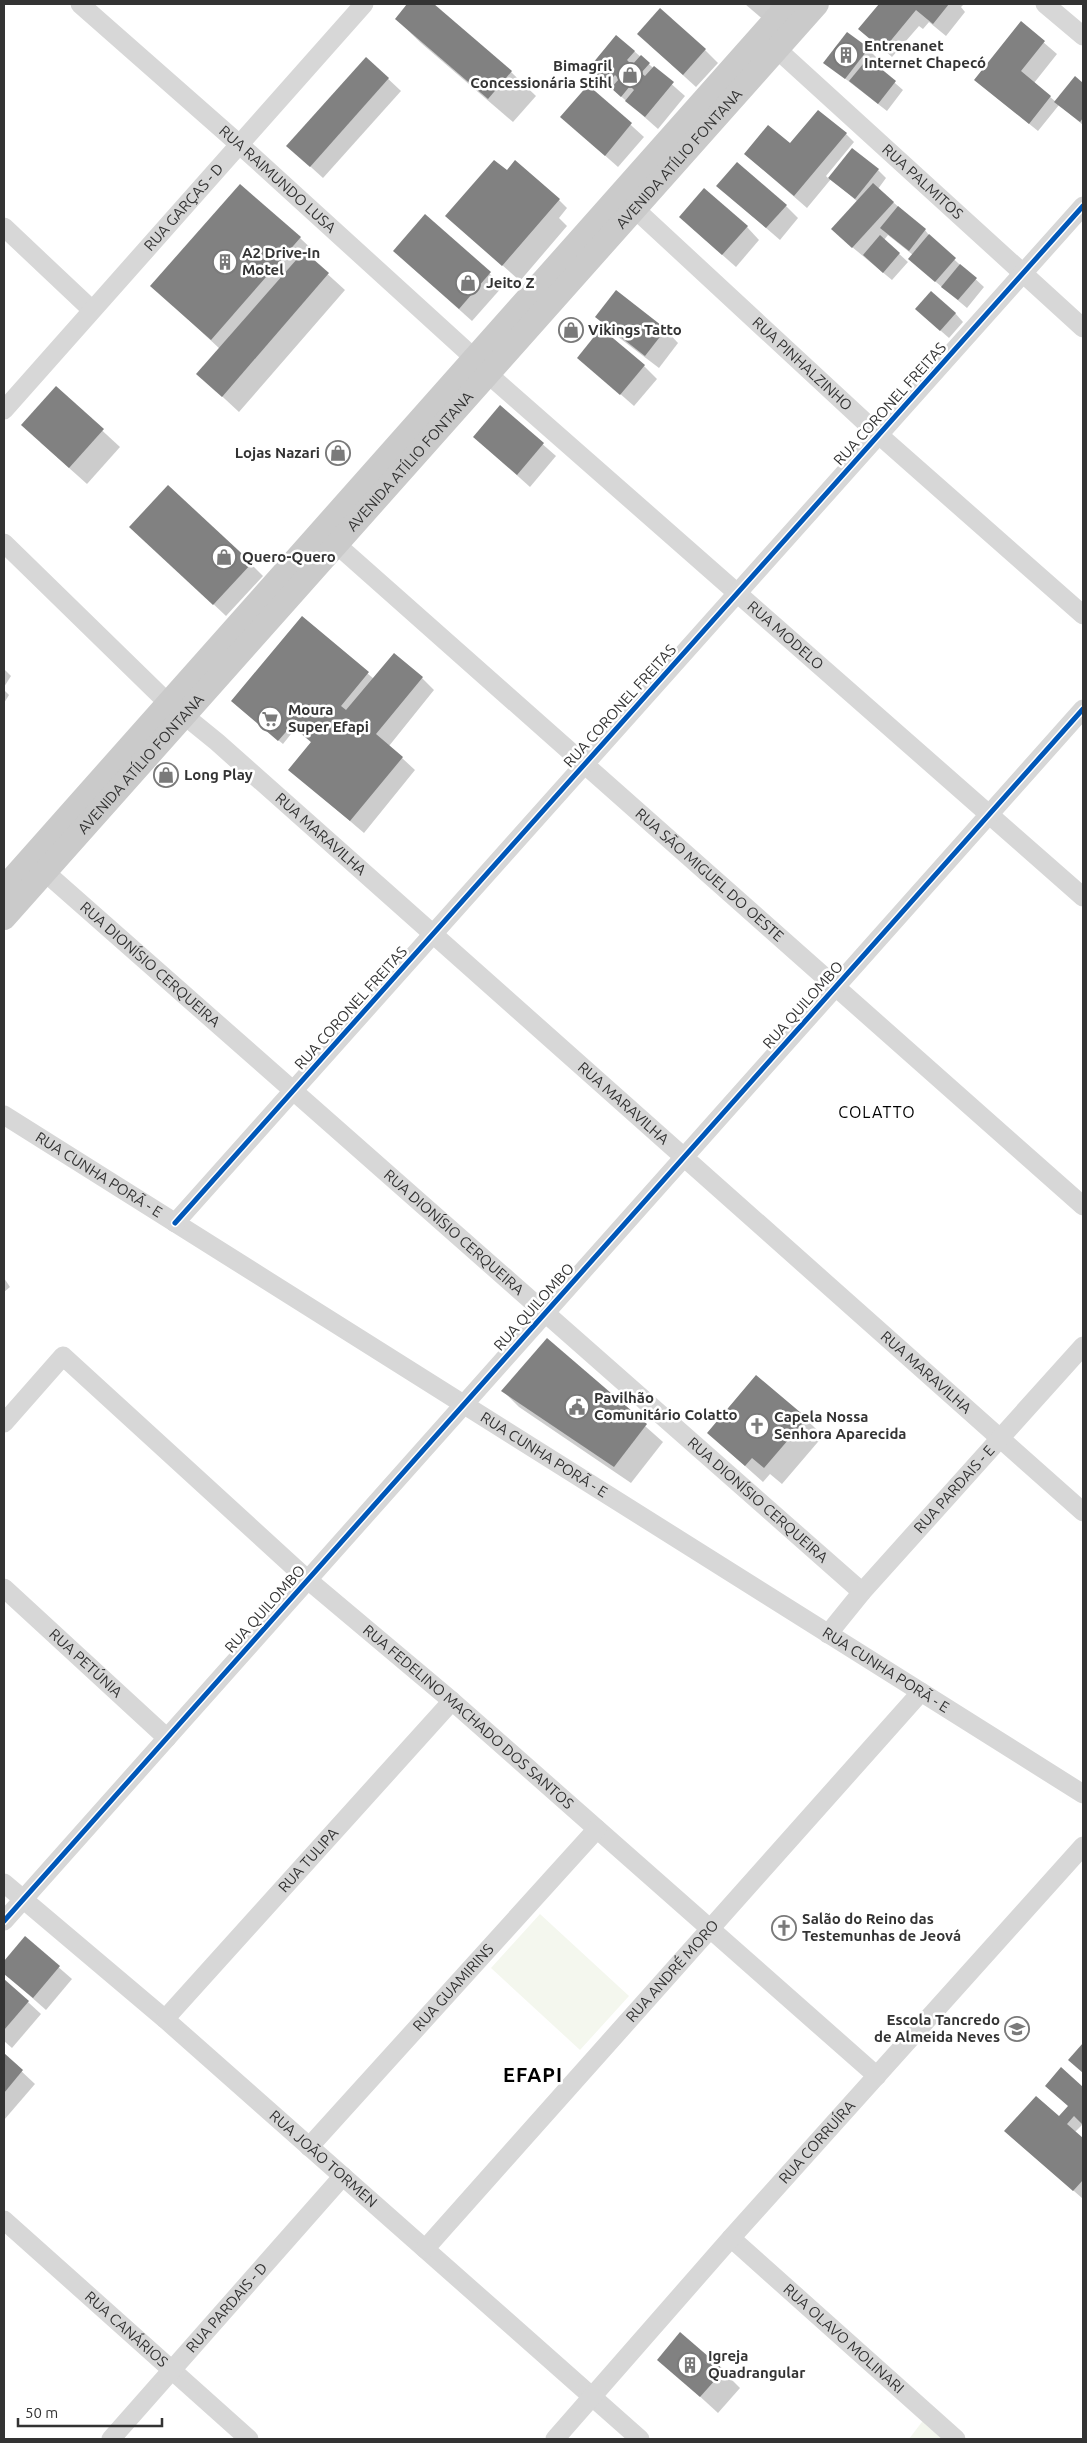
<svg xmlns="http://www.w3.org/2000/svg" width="1087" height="2443" viewBox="0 0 1087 2443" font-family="Ubuntu,sans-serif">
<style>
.green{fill:#f4f7ee}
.shadow{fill:#0003}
.building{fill:#818181}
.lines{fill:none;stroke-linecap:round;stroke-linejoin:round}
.minor{stroke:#d7d7d7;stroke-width:19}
.major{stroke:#cacaca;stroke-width:24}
.cycleway-casing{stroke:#fff;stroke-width:8}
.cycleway{stroke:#0057b8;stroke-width:5}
.labels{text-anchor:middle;stroke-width:5;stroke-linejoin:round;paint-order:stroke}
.poi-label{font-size:15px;font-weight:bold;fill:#333;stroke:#fff;text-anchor:start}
.street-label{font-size:15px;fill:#333;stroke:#fff}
.neighbourhood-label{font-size:16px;letter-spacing:1px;fill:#000;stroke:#fff}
.district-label{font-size:20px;font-weight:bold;letter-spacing:1px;fill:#000;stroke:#fff}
</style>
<rect width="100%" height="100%" fill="#fff"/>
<g class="green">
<polygon points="540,1914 629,1996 580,2050 491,1968"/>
<polygon points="925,2418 945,2439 909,2439"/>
</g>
<g class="shadow">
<polygon points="409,4 432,4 511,72 536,96 513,122 421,43 396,19"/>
<polygon points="745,4 780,4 765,21"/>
<polygon points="881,4 964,4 961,7 965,12 946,36 929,22 923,29 919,26 892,57 860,29"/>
<polygon points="1021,23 1057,54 1034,83 1056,102 1075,78 1083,84 1083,125 1059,105 1038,131 975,80"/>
<polygon points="652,47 705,50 718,63 696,87"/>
<polygon points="868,49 876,57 872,63 903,90 887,111 825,63"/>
<polygon points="634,51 685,96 658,129 590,69"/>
<polygon points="366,58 401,91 323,178 301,158"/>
<polygon points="588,86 644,137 618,167 575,129"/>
<polygon points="846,134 854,142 826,176 829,179 853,150 878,170 886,178 878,189 925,230 932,239 984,287 967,308 918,267 913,255 888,235 884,240 908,262 892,280 846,242 858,202 831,179 807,208 745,154 795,149"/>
<polygon points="507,172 559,200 567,208 559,218 567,226 520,281 447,216"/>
<polygon points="731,198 786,206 798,218 780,240"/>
<polygon points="425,215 503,286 472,321 407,263"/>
<polygon points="747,227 759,240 736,267 693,229"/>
<polygon points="300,238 317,254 312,260 345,290 239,412 198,374 220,349 152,286"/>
<polygon points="616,292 666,330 678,343 659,368 609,330 597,317"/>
<polygon points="955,313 963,322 949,338 925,317"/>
<polygon points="578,357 644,366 657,379 634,406"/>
<polygon points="56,388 120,447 87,484 40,442"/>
<polygon points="500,407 556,456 530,487 474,437"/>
<polygon points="144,539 251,564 263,576 226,616"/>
<polygon points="302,618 374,679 422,678 434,690 389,746 415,770 364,833 290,770 312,743 295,729 283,744 236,705"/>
<polygon points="4,669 11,676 4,687"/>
<polygon points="4,690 9,695 4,703"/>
<polygon points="4,1278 10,1287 4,1292"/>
<polygon points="547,1339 663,1442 631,1483 519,1407 503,1391"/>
<polygon points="806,1419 823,1436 782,1484 770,1474 763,1482 708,1433"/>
<polygon points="25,1938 72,1979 46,2010 4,1973 4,1963"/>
<polygon points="4,1980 41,2014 12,2048 4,2041"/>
<polygon points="4,2055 35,2084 4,2120"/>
<polygon points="1061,2068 1083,2088 1083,2124 1075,2132 1083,2140 1082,2198 1014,2139 1059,2118 1069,2106"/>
<polygon points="659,2359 723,2371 740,2388 718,2413"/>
</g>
<g class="building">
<polygon points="407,4 434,4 512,71 488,99 395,19"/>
<polygon points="879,4 949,4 933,24 916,10 883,50 858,29"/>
<polygon points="660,8 706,49 683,75 637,34"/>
<polygon points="1021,21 1045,41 1021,71 1051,96 1029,124 974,80"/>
<polygon points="847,32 869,48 845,79 823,63"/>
<polygon points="616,35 635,51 627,60 632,65 641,55 650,63 641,73 645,76 654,66 674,82 645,117 625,101 634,90 630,86 621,97 611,88 619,79 615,75 607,84 588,69"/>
<polygon points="366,57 389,78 310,167 286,146"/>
<polygon points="868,58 896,81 878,104 849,81"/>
<polygon points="1075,76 1083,83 1083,118 1080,122 1054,102"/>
<polygon points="588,85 632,123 605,156 560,117"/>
<polygon points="818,110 847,133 794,196 744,154 768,125 790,143"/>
<polygon points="852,148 879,169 855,199 828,178"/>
<polygon points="494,160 507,170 515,160 560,199 502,266 445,216"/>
<polygon points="737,162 787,205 766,228 716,186"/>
<polygon points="873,183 894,202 852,248 831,229"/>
<polygon points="240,184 301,237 211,340 150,286"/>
<polygon points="704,188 748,226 722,255 679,217"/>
<polygon points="898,206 926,229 909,251 880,228"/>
<polygon points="425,214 491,272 459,309 393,251"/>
<polygon points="929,234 956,258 935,282 908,259"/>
<polygon points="880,235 900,253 883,273 863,255"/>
<polygon points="304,251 329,273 222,397 196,374"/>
<polygon points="960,264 977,278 958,300 941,287"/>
<polygon points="616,290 666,329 645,356 595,317"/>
<polygon points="931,291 956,313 940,331 915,309"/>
<polygon points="601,328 645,365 620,395 577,358"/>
<polygon points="56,386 104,429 69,468 21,425"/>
<polygon points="500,405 544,443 517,475 473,437"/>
<polygon points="168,485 252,563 213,605 129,527"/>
<polygon points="302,616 369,672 341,706 346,710 394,653 423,677 376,734 403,757 350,821 288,770 311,742 292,725 278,741 231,701"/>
<polygon points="547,1338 647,1424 614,1467 501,1391"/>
<polygon points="756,1375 807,1418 764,1468 752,1458 745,1466 707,1433"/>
<polygon points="25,1936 60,1966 33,1998 4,1974 4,1961"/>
<polygon points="4,1979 29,2001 4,2030"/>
<polygon points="1083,2043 1083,2073 1068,2060"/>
<polygon points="4,2053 23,2070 4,2093"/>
<polygon points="1061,2067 1083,2087 1083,2125 1074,2116 1067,2124 1083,2138 1083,2180 1073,2191 1004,2131 1036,2096 1059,2116 1068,2106 1045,2086"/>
<polygon points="680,2332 724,2370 700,2397 657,2360"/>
</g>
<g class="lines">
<g class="minor">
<path id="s1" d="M80,4l159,140 234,213"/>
<polyline points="1045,4 1083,36"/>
<path id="s2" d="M768,41l315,287"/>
<path id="s3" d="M635,209l244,226 204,180"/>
<polyline points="4,227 92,310"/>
<path id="s4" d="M488,374l595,523"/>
<path id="s5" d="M4,410l360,-406"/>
<polyline points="4,543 168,703"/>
<path id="s6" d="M336,544l747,662"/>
<path id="s7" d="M185,716l32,26 866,770"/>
<path id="s8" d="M45,872l817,720"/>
<path id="s9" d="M4,1115l1079,679"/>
<polyline points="175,1223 1083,206"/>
<path id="s10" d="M4,1423l59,-67 245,224 144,121 425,375"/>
<path id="s11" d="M4,1588l163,150"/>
<path id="s12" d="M828,1634l34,-42 221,-246"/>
<path id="s13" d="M4,1883l161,136 475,420"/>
<polyline points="4,1921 1083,709"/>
<path id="s14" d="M165,2019l287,-318"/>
<path id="s15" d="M309,2147l288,-318"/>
<path id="s16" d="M4,2220l245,219"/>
<path id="s17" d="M731,2238l225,201"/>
<path id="s18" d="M425,2249l496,-557"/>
<path id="s19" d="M111,2439l232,-263"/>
<path id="s20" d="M555,2439l176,-201 352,-392"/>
</g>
<g class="major">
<polyline points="4,888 789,4"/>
<path id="s21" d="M4,918l813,-914"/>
</g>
<defs>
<g id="cycleway">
<polyline points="175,1223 1083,206"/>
<polyline points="4,1921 1083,709"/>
</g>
</defs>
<use href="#cycleway" class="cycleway-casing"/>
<use href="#cycleway" class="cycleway"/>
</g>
<defs>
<symbol id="building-ring" viewBox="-11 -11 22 22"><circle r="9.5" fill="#fff" stroke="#7a7a7a" stroke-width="1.5"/><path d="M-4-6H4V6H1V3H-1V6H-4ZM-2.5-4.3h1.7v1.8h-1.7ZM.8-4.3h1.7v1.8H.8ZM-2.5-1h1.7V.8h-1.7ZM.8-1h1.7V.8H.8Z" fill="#7a7a7a"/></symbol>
<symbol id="shop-ring" viewBox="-11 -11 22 22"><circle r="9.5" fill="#fff" stroke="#7a7a7a" stroke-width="1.5"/><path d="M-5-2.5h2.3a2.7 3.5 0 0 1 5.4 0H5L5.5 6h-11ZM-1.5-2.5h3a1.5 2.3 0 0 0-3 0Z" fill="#7a7a7a"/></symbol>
<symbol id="supermarket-ring" viewBox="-11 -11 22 22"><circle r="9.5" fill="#fff" stroke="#7a7a7a" stroke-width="1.5"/><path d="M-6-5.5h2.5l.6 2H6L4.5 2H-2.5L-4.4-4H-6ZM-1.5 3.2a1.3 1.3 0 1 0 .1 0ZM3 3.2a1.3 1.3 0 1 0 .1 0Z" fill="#7a7a7a"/></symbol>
<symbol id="civic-ring" viewBox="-11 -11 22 22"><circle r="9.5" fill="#fff" stroke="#7a7a7a" stroke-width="1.5"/><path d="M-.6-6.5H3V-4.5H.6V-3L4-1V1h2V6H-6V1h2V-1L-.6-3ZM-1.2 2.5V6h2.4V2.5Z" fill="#7a7a7a"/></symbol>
<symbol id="church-ring" viewBox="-11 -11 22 22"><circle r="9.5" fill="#fff" stroke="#7a7a7a" stroke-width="1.5"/><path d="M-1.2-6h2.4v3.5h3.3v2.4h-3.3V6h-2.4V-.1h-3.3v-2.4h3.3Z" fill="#7a7a7a"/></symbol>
<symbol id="school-ring" viewBox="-11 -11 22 22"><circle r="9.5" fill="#fff" stroke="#7a7a7a" stroke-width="1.5"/><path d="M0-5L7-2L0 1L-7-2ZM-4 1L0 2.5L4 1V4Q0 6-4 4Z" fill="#7a7a7a"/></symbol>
</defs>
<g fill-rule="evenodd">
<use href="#building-ring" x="832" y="41" width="28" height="28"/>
<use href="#shop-ring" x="616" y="61" width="28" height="28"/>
<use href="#building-ring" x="211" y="248" width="28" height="28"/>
<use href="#shop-ring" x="454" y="269" width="28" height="28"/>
<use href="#shop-ring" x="557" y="316" width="28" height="28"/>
<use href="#shop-ring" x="324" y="439" width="28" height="28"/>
<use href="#shop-ring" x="210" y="543" width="28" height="28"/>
<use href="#supermarket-ring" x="256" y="705" width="28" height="28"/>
<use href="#shop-ring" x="152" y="761" width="28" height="28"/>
<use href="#civic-ring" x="563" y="1393" width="28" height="28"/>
<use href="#church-ring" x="743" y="1412" width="28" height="28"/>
<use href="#church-ring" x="770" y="1914" width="28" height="28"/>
<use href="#school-ring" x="1003" y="2015" width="28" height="28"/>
<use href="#building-ring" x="676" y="2351" width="28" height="28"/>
</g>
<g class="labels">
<g class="poi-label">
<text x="864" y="51">Entrenanet<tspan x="864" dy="17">Internet Chapecó</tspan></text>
<text x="612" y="71" text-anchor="end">Bimagril<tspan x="612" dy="17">Concessionária Stihl</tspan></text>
<text x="242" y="258">A2 Drive-In<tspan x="242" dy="17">Motel</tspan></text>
<text x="486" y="288">Jeito Z</text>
<text x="588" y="335">Vikings Tatto</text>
<text x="320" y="458" text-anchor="end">Lojas Nazari</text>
<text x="242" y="562">Quero-Quero</text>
<text x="288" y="715">Moura<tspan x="288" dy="17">Super Efapi</tspan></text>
<text x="184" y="780">Long Play</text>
<text x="594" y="1403">Pavilhão<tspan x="594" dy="17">Comunitário Colatto</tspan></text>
<text x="774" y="1422">Capela Nossa<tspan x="774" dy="17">Senhora Aparecida</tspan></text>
<text x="802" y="1924">Salão do Reino das<tspan x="802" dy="17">Testemunhas de Jeová</tspan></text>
<text x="1000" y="2025" text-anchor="end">Escola Tancredo<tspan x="1000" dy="17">de Almeida Neves</tspan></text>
<text x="708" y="2361">Igreja<tspan x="708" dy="17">Quadrangular</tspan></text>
</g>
<g class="street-label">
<text dy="5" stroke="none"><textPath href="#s21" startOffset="1016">AVENIDA ATÍLIO FONTANA</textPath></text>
<text dy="5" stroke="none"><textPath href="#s1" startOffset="264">RUA RAIMUNDO LUSA</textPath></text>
<text dy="5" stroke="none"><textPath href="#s2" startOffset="209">RUA PALMITOS</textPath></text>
<text dy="5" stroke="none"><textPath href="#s5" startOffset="271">RUA GARÇAS - D</textPath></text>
<text dy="5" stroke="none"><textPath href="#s3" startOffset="228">RUA PINHALZINHO</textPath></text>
<text transform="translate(890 404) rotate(-48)" y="5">RUA CORONEL FREITAS</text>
<text dy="5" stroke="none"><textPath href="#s21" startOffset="611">AVENIDA ATÍLIO FONTANA</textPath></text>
<text dy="5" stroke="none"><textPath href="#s4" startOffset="396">RUA MODELO</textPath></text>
<text transform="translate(620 706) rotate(-48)" y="5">RUA CORONEL FREITAS</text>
<text dy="5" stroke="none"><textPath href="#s21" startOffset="206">AVENIDA ATÍLIO FONTANA</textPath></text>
<text dy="5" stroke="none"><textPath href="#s7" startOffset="180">RUA MARAVILHA</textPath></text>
<text dy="5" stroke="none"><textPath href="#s6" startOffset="499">RUA SÃO MIGUEL DO OESTE</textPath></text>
<text dy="5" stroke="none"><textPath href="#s8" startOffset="140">RUA DIONÍSIO CERQUEIRA</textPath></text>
<text transform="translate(803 1005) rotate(-48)" y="5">RUA QUILOMBO</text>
<text transform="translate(351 1008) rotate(-48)" y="5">RUA CORONEL FREITAS</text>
<text dy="5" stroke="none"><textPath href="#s7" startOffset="585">RUA MARAVILHA</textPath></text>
<text dy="5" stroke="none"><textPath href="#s9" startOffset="112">RUA CUNHA PORÃ - E</textPath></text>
<text dy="5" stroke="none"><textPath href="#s8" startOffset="545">RUA DIONÍSIO CERQUEIRA</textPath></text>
<text transform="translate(534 1307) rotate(-48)" y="5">RUA QUILOMBO</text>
<text dy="5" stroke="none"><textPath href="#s7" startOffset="990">RUA MARAVILHA</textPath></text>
<text dy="5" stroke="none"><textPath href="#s9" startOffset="638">RUA CUNHA PORÃ - E</textPath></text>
<text dy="5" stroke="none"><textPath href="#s12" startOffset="192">RUA PARDAIS - E</textPath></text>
<text dy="5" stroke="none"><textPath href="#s8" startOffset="950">RUA DIONÍSIO CERQUEIRA</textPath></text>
<text transform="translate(265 1609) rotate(-48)" y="5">RUA QUILOMBO</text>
<text dy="5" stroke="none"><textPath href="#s11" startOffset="111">RUA PETÚNIA</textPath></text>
<text dy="5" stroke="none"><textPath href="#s9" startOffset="1042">RUA CUNHA PORÃ - E</textPath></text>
<text dy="5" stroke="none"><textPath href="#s10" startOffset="632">RUA FEDELINO MACHADO DOS SANTOS</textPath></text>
<text dy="5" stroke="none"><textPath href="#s14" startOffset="214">RUA TULIPA</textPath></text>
<text dy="5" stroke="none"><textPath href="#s18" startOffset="372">RUA ANDRÉ MORO</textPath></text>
<text dy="5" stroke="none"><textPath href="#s15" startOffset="215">RUA GUAMIRINS</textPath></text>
<text dy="5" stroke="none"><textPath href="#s20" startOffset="396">RUA CORRUÍRA</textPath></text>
<text dy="5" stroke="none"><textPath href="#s13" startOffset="422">RUA JOÃO TORMEN</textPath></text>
<text dy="5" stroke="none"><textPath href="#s19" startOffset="175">RUA PARDAIS - D</textPath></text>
<text dy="5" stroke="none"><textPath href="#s16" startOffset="164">RUA CANÁRIOS</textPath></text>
<text dy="5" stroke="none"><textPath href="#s17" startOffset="151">RUA OLAVO MOLINARI</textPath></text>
</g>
<g class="neighbourhood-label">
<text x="877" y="1118">COLATTO</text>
</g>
<g class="district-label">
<text x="533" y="2082">EFAPI</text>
</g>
</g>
<rect width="1087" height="2443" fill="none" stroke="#333333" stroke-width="10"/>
<path d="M18 2418v8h144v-8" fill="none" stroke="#333333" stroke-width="2.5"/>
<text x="25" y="2418" font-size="15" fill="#333333" stroke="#ffffff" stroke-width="4" paint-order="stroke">50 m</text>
</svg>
